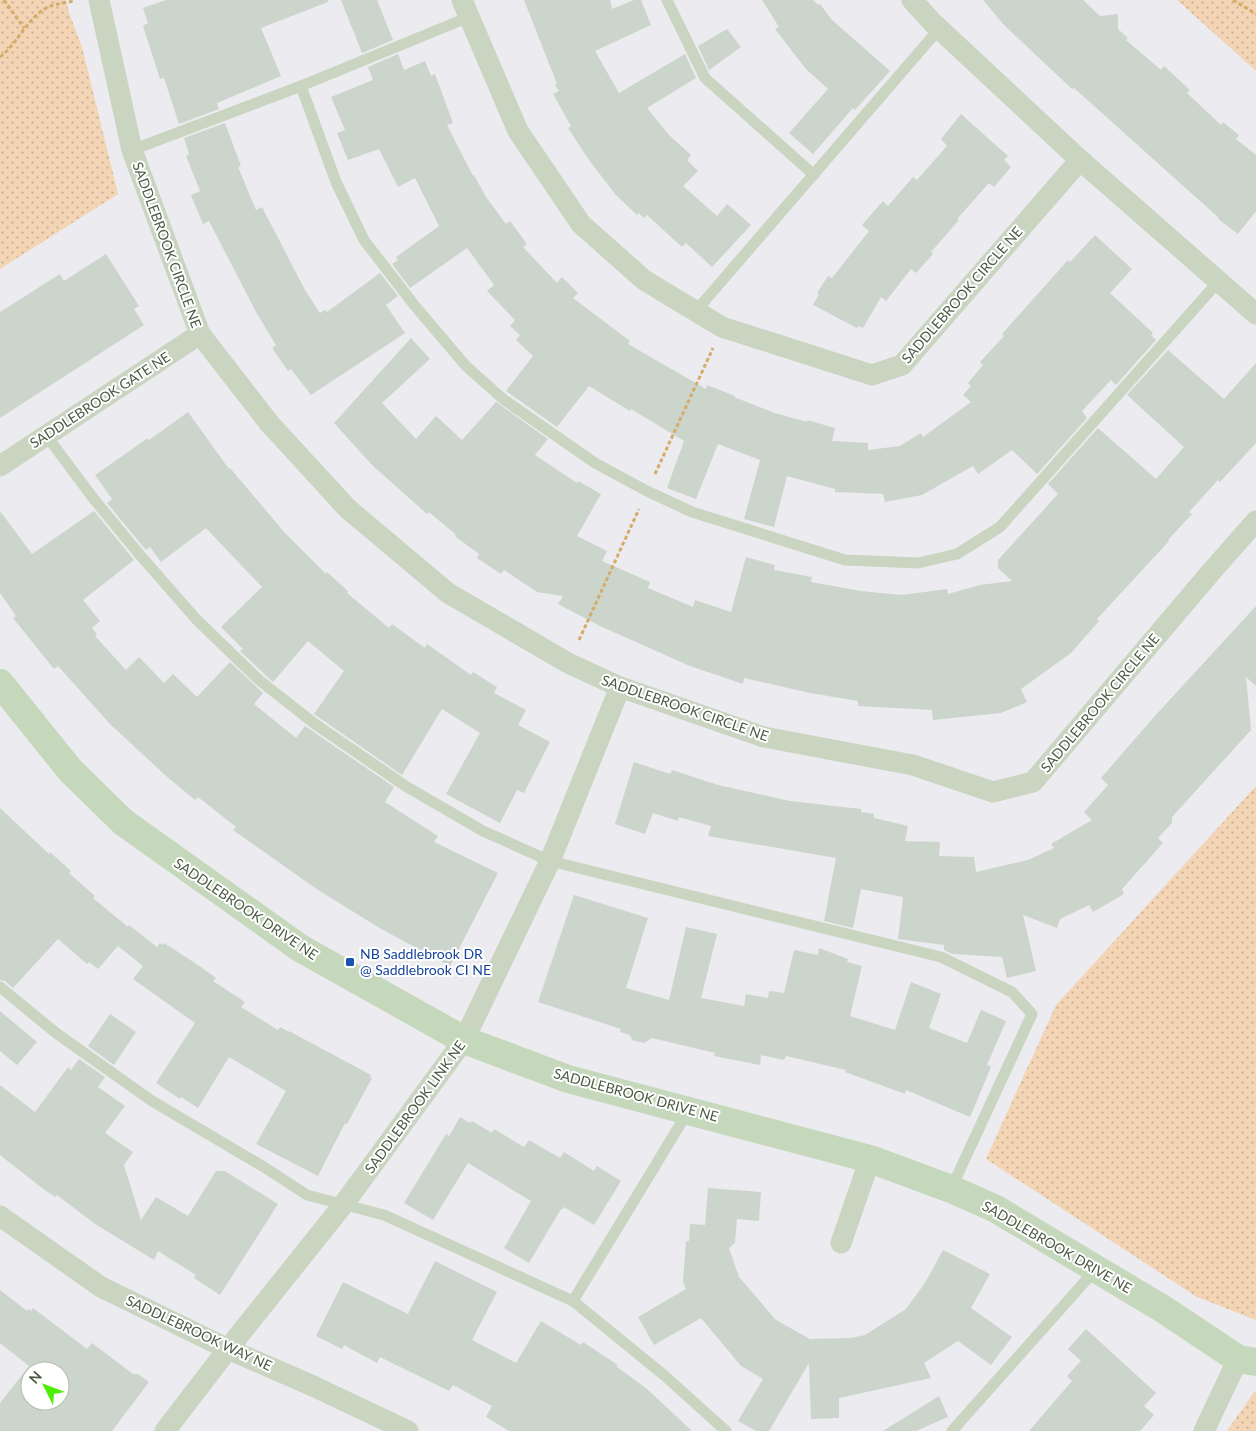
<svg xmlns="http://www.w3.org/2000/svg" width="1256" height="1431" viewBox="0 0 1256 1431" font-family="Lato,sans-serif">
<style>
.grass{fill:url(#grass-dots)}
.building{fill:#ccd5cb;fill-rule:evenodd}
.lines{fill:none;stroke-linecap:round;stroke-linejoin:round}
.path{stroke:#d4ad68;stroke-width:3;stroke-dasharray:4 2.5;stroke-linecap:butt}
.lane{stroke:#c9d5c0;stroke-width:11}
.street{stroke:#c9d5c0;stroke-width:21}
.secondary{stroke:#c6d8bc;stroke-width:28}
.transit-dot{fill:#1a4fb4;stroke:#fff;stroke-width:2}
.labels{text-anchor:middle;stroke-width:4;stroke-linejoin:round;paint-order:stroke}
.street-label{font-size:14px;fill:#4c5b42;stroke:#fff}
.transit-label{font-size:14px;fill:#164399;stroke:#fff;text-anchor:start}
</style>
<defs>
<pattern id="grass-dots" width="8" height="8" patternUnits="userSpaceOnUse" patternTransform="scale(1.25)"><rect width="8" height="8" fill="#f3d4b4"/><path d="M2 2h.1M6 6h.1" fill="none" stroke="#c7af94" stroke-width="1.8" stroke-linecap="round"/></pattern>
</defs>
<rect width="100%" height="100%" fill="#ecebef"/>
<g class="grass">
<polygon points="0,0 66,0 69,13 82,47 118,194 0,269"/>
<polygon points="1177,0 1256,0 1256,71"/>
<polygon points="1256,786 1256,1320 1197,1297 986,1159 1056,1005"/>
<polygon points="1254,1392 1256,1392 1256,1431 1227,1431"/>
</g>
<g class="building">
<polygon points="166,0 328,0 328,2 261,28 281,76 217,103 219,109 179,124 164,78 160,79 143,26 148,23 143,8"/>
<polygon points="341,0 377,0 393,40 362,53"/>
<polygon points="524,0 610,0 612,9 634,0 641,0 651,25 595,51 619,93 685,54 696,78 647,108 669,135 691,155 687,160 698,171 683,186 717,216 727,204 751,225 712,267 686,243 682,247 647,215 644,218 639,213 637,215 615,194 589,160 568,128 571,126 553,94 559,91 555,85 557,84"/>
<polygon points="762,0 813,0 818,5 820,4 832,20 890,71 855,110 853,108 813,154 789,133 828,89 806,69 775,29 779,27"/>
<polygon points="983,0 1083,0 1100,16 1118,14 1118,29 1128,38 1126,40 1161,70 1164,66 1190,90 1187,93 1221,125 1223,122 1239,135 1236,139 1256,155 1256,211 1238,234 1218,219 1219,218 1074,88 1072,89 1003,24"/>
<polygon points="727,29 741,47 709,70 698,46"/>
<polygon points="398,54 404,70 425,61 431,76 435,74 453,123 447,125 473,176 474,175 486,197 506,224 510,221 527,244 523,247 557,283 562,277 578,293 573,298 630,341 628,344 706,389 707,385 735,396 734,397 775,413 807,422 807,420 835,428 832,441 868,443 868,450 900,446 921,433 923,437 971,402 963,395 971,386 968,383 983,365 980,362 1004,336 1002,334 1068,260 1070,262 1095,235 1132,269 1110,293 1153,333 1151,335 1156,340 1116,385 1111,380 1082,411 1087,418 1037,474 1012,450 978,474 973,466 922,495 885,502 883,494 835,492 835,489 787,476 774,527 744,519 760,460 718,444 696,499 667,488 684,441 631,409 630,411 589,386 557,427 506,391 533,356 516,340 520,335 510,326 515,320 487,291 494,285 467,248 410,288 392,264 398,260 396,257 439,226 415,178 398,187 379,149 348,160 337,133 345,130 331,97 373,80 368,67"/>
<polygon points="961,114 1008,156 1004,160 1011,167 994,187 989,183 957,219 959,220 931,252 933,254 916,273 911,269 886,301 881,297 863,328 859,326 857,328 813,305 819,294 817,293 828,276 832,278 869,231 862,225 883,201 888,206 913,177 917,180 947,146 941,139"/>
<polygon points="225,123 241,166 238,167 256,210 262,207 305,290 320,313 325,310 327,312 380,273 398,296 386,305 405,333 311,395 291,369 288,371 272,348 276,345 256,312 209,221 203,224 191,195 200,191 186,156 189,154 184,138"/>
<polygon points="106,254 139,306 134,309 144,325 0,418 0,312 60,274 64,281"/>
<polygon points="411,338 430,359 382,403 416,439 436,416 462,440 496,402 548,439 535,455 577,483 578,481 601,494 577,536 607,551 602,561 650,582 648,588 693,607 695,600 731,612 746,557 775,565 774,570 812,577 811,582 861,591 902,595 947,589 948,594 980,585 1012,581 998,568 998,560 1058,494 1048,484 1098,428 1156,479 1184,447 1127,395 1168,350 1224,399 1256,363 1256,443 1220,482 1218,480 1189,512 1192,514 1168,540 1169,541 1097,619 1099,621 1071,653 1021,689 1027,702 1001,713 933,720 932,710 858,706 858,701 810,693 744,678 743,684 690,666 600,626 558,604 563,596 537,592 504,570 501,574 477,558 479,554 456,537 455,534 429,512 427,514 373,466 334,423"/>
<polygon points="188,412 229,469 230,468 285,533 326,574 327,572 348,591 347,593 389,628 392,624 425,648 427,644 471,675 473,672 497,687 494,693 526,710 518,725 550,742 524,793 517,790 500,823 446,794 480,733 442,709 402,775 314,714 344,671 308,641 273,682 240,651 243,649 221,627 262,587 206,528 161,562 150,547 146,550 107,503 112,499 95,475 148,438 149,440"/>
<polygon points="0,511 32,554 94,511 134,560 83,600 100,621 92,628 97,634 95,636 126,670 139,657 164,683 173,674 197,697 230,662 263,693 254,704 296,738 305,726 394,787 385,802 438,836 434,842 498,873 450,966 383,930 318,890 233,830 236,827 198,797 195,800 165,775 110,724 58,666 54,669 13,618 16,616 0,593"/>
<polygon points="1256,606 1256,686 1246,677 1251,730 1172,817 1172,823 1158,838 1163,843 1122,889 1124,894 1093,912 1089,905 1060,919 1057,928 1023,915 1036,971 1007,978 1002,957 952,954 944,950 944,945 898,939 903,897 861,889 853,928 824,921 836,858 708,836 711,826 679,817 678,821 653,813 645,834 615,824 634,762 670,774 672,770 718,785 790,801 861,809 861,812 874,814 874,818 908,826 905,841 940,842 939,856 974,857 976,872 1028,860 1054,848 1051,844 1092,820 1084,812 1108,785 1101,778 1153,718"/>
<polygon points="0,808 49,854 50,852 71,871 69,873 95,896 93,898 128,927 129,925 157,947 160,943 163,945 164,943 198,965 216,978 213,981 245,1002 241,1007 278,1030 280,1027 289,1032 289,1031 371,1075 370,1077 372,1078 347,1124 345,1123 318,1176 256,1144 286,1091 229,1057 198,1108 181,1097 180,1099 156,1083 195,1023 133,979 143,966 118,946 98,969 89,962 87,964 58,939 13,988 5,981 0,980"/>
<polygon points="574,895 648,918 626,988 669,1000 686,927 717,934 701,998 744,1006 746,994 768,998 769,991 784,993 794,950 818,955 819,948 848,959 847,962 862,966 850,1016 895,1030 911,982 941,994 929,1028 967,1043 981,1010 1006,1021 987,1065 991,1067 970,1117 906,1090 905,1094 845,1072 846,1070 786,1056 784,1060 761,1055 760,1065 714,1056 715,1053 652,1038 644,1043 632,1040 630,1035 620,1032 621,1029 538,1002"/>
<polygon points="0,1011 37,1042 17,1065 0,1051"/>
<polygon points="110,1014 136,1032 114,1065 88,1046"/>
<polygon points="79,1059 105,1077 98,1087 125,1106 105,1133 133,1152 124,1165 141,1220 156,1197 188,1216 216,1171 225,1171 278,1204 220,1295 194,1278 196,1275 158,1251 154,1260 95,1224 57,1195 55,1197 42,1188 0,1155 0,1085 35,1112 68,1067 71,1070"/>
<polygon points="460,1117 470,1123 472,1121 492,1133 494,1129 524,1147 529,1140 560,1158 564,1152 594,1171 597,1166 621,1181 594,1225 564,1207 563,1209 561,1209 529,1263 504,1248 531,1201 468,1163 433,1220 404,1203 446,1134 449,1136"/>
<polygon points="708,1188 761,1192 759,1221 737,1219 735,1243 729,1248 739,1277 776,1320 810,1339 851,1338 865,1335 906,1309 925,1283 943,1250 990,1274 971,1308 1012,1337 991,1365 958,1341 924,1363 931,1378 839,1398 839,1418 811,1419 809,1363 769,1431 756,1431 738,1421 763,1379 741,1366 701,1318 654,1345 638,1317 686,1289 683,1282 686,1241 689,1241 690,1224 705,1225"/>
<polygon points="435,1261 497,1292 472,1340 516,1363 541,1321 581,1345 583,1342 618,1365 616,1366 647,1389 692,1431 509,1431 486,1417 492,1406 453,1385 449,1391 380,1357 377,1363 344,1345 342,1349 316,1336 343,1282 408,1314"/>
<path d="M0,1290l27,21 1,-2 3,2 2,-3 54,41 5,-6 41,31h5l11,8 -37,49h-112v-28l29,-37 -29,-23zM30,1371h30v30h-30z"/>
<polygon points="1086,1329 1156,1393 1144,1406 1154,1415 1140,1431 1029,1431 1072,1381 1067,1376 1081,1361 1068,1349"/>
<polygon points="939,1396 948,1417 916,1431 883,1431"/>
</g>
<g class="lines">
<g class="path">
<polyline points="4,0 24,28"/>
<polyline points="1233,0 1256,14"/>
<path d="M0,57c17,-13 25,-35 43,-47 8,-6 22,-7 31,-9"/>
<polyline points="655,474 713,348"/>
<polyline points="579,640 639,509"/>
</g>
<g class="lane">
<polyline points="667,0 705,78 814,175"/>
<polyline points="301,86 336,182 364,240 415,306 466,366 503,399 595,463 647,491 692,512 845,560 918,563 957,554 1000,527 1218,282"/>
<polyline points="132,150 301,86 469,17"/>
<polyline points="695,312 939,29"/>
<polyline points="46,435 93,498 140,555 196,619 259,680 315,724 407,787 483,831 550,861 941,957 1012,992 1032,1014 951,1189"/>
<polyline points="0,987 56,1033 152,1101 264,1167 307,1195 384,1215 573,1301 665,1376 726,1431"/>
<polyline points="573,1301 689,1110"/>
<polyline points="952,1431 1096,1269"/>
</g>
<g class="street">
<polyline points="99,0 132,150 200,334 269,423 348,509 448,593 568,663 620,687 764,737 913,765 993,792 1033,782 1211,572 1256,521"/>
<polyline points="462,0 518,131 581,224 644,280 722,327 872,375 902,365 1080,160 1256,314"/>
<polyline points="912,0 933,23 1080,160"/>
<polyline points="0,466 200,334"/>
<polyline points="0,1216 101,1287 228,1349 313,1386 408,1431"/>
<polyline points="841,1243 870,1159"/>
<polyline points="165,1431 228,1349 343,1205 464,1040 550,861 620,687"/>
<polyline points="1204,1431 1238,1359"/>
</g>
<polyline class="secondary" points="0,683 70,770 123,822 300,948 464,1040 568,1079 870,1159 951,1189 996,1209 1163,1309 1238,1359 1256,1362"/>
</g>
<rect class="transit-dot" x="345" y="957" width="10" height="10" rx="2.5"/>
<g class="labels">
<g class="street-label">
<text transform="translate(167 245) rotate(70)" y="5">SADDLEBROOK CIRCLE NE</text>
<text transform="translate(962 295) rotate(-49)" y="5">SADDLEBROOK CIRCLE NE</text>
<text transform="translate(100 400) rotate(-33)" y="5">SADDLEBROOK GATE NE</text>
<text transform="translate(1100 703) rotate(-50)" y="5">SADDLEBROOK CIRCLE NE</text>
<text transform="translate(685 708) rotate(19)" y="5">SADDLEBROOK CIRCLE NE</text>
<text transform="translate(246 909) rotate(34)" y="5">SADDLEBROOK DRIVE NE</text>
<text transform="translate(636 1095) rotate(15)" y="5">SADDLEBROOK DRIVE NE</text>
<text transform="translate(415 1107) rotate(-54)" y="5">SADDLEBROOK LINK NE</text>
<text transform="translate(1057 1247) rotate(30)" y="5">SADDLEBROOK DRIVE NE</text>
<text transform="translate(199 1333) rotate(25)" y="5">SADDLEBROOK WAY NE</text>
</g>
<g class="transit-label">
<text x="360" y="959">NB Saddlebrook DR<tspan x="360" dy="16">@ Saddlebrook CI NE</tspan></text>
</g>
</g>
<g transform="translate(45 1386) rotate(312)"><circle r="24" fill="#ffffff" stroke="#b7bdb3"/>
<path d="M0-4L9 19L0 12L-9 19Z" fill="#4eef06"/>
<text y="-8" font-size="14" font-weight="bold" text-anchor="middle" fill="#4c5b42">N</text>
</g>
</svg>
